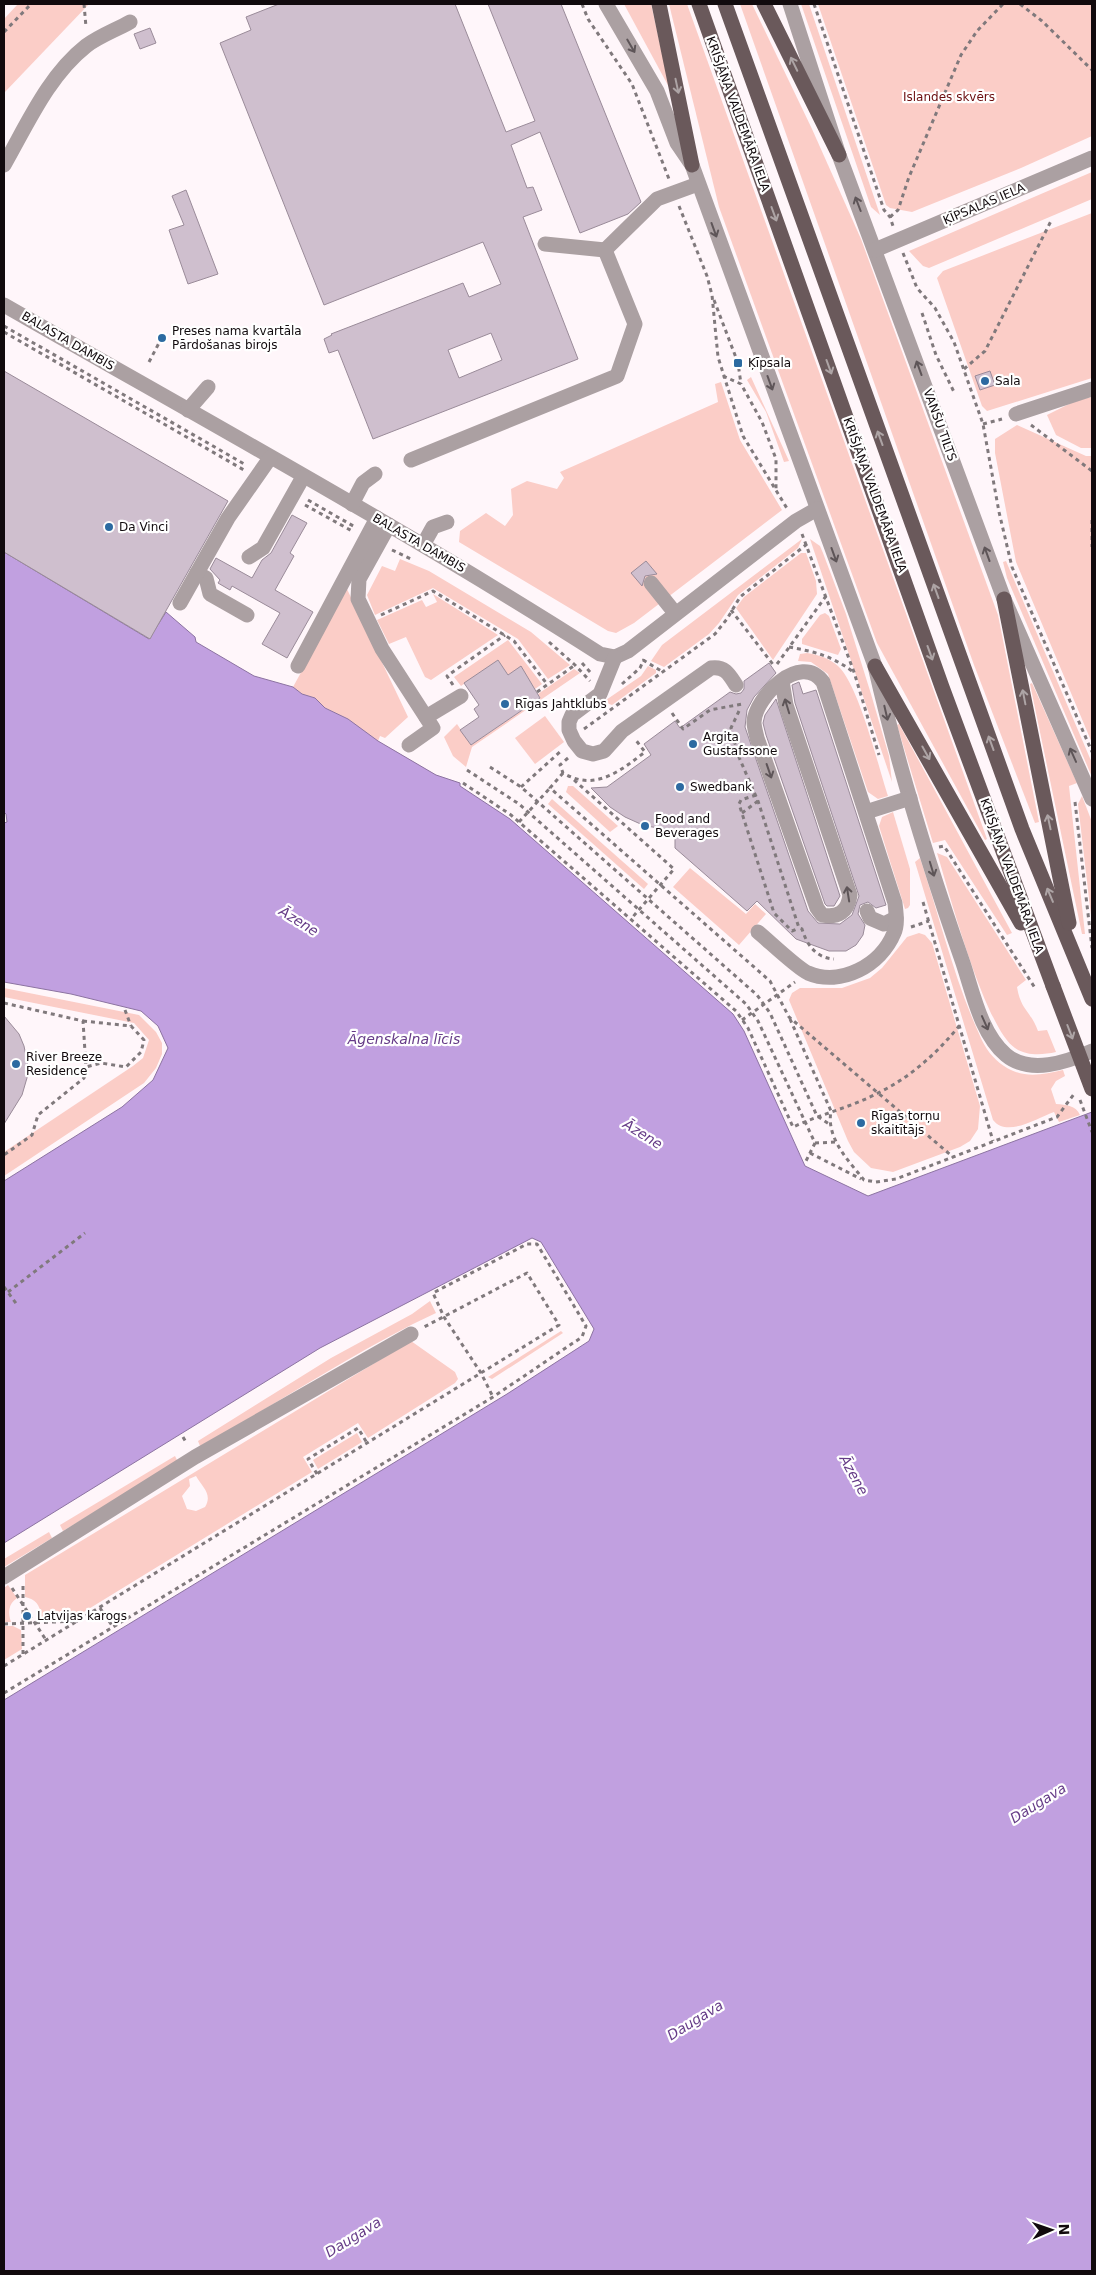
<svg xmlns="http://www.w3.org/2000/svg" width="1096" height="2275" viewBox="0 0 1096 2275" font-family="'DejaVu Sans',sans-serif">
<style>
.green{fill:#fbcdc7;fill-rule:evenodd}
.water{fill:#c1a0e0;stroke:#8c73a1}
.building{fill:#cfbfce;stroke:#9a8b99;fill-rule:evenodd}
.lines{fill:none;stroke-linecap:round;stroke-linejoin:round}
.path{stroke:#80797c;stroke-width:3;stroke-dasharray:4 4;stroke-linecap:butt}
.minor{stroke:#aba0a2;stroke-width:15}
.major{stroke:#6a595b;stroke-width:15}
.path-bridge{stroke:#80797c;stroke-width:3;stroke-dasharray:4 4;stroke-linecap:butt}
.major-bridge{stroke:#6a595b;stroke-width:15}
.oneway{stroke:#5e5558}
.oneway2{stroke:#ada4a5}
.poi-dot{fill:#2c6aa1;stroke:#fff;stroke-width:2}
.labels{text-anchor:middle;stroke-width:4.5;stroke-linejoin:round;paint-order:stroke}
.park-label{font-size:12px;fill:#6b0d0f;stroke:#fff}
.street-label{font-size:12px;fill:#110a0d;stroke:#fff}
.poi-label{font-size:12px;fill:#110a0d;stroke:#fff;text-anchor:start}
.water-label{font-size:14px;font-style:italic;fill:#653b87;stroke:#fff}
</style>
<rect width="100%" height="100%" fill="#fff6fa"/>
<g class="green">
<polygon points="18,4 89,4 4,93 4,19"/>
<polygon points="624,4 651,4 670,89"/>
<polygon points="669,4 687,4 987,839 985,840 877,643 719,207"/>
<polygon points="740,4 752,4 812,129 861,239 998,615 1039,822 1035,823 974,665"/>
<polygon points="801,4 809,4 880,215 871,207"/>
<polygon points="818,4 1092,4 1092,136 1021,168 912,212 890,208 886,205"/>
<polygon points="1092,172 1092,199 929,268 923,266 909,251"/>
<polygon points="1092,213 1092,378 987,411 982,406 937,278 943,271"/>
<polygon points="751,377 789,461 784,462 766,412 747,380"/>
<polygon points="721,382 740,440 782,510 634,623 616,633 608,631 459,542 460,531 486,513 505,526 513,515 511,489 527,481 557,489 564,478 560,472 718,402 715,384"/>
<polygon points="1092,397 1092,448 1081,448 1056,435 1047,415 1077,400"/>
<polygon points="1017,425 1086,456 1092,456 1092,743 1016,562 995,453 995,439"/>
<polygon points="802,539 798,548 738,595 719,623 709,634 664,667 651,661 662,645"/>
<polygon points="810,539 820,546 823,553 846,614 871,694 889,756 892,782"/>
<polygon points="801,553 806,553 816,581 817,594 773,660 736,608 744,597"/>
<polygon points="400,559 429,571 531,632 570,665 548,679 518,639 433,588 375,615 367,595 382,566 395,571"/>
<polygon points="1006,561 1092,763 1092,777 1007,578 1003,562"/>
<polygon points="347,589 408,717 385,738 380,736 378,741 436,775 460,783 438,799 348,719 325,708 315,698 302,694 293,687"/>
<polygon points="433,594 498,635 431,680 425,677 406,637 389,644 377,620 422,600 426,607 437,602"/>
<polygon points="825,613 829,616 841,649 838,655 802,644 802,639 820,615"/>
<polygon points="508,640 542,684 535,689 521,667 508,675 498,660 461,686 454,677"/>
<path d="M807,653c12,2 22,5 31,13 21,19 40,100 50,130l-10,3 -10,-7 -40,-118 -17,-12 -13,-1 2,-7z"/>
<polygon points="648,666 656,670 656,673 612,705 609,704 606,700 641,676"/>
<polygon points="574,669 580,673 472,747 466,767 453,756 444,737 457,724 471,745 540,698 538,694"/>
<polygon points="1032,683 1077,783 1069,786 1085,934 1082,934 1030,684"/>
<polygon points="545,716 564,742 535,764 515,738"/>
<polygon points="899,724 1012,933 1007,935 945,840 933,843 897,725"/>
<polygon points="568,786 573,786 618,826 610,832 566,792"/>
<polygon points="1082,796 1092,822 1092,924 1078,804"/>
<polygon points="552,799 648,884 644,889 548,804"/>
<polygon points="893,812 910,869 910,905 908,908 905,909 879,826 882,817"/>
<path d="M937,853l10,4 79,123 -9,7c4,24 14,24 21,44l9,-1 9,22c-14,3 -29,4 -41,-4 -30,-20 -66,-156 -78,-195z"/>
<path d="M920,858c19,57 35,124 60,178 5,12 13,23 24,30 19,13 38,9 59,4l2,6 -9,5 -5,8 5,15c10,1 20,1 24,11l-21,7 -5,-10c-17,6 -47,26 -61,8l-78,-258z"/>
<polygon points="690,868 746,914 755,904 766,914 739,945 673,887"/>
<polygon points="919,933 925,935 932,943 980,1106 978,1129 970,1141 960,1147 893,1172 871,1168 854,1152 848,1141 789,1000 792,993 800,988 842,988 870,978 882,968 907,937"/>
<polygon points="4,988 139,1015 156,1032 162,1043 162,1054 156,1068 144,1083 4,1176 4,1152 133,1066 143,1058 149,1040 134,1023 4,997"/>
<path d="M430,1301l6,12c-82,38 -156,90 -236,133l-2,-5 133,-83 81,-44z"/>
<polygon points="561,1331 563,1333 492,1379 488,1377"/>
<path d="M411,1341l44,31 3,7 -3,4 -87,55 -10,-15 -55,34 9,15 -243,149 -29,-2c2,-11 -3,-20 -15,-22v-22zM196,1476c6,11 17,18 9,31l-9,4 -9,-2 -5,-13 8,-10 -1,-7z"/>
<polygon points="357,1433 362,1442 318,1469 313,1460"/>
<polygon points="175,1456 178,1462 63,1531 60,1525"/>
<polygon points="49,1532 52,1538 4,1567 4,1559"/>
<path d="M8,1585l9,13c-9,6 -9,15 -6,24h-7v-34z"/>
<polygon points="4,1626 13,1626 21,1630 22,1649 4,1660"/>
</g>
<polygon class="water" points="4,552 149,639 166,612 195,637 196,642 254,676 293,687 302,694 315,698 325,708 348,719 378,741 436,775 460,783 460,786 510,819 733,1014 744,1031 805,1166 868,1196 1092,1112 1092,2271 4,2271 4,1700 507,1394 589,1341 594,1329 541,1242 532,1238 320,1348 4,1543 4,1181 122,1107 153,1080 168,1048 158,1026 141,1011 71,994 4,982 4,823 7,822 6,814 4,812"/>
<g class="building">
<path d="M279,4h176l51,128 29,-11 -47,-117h73l80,198 -13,12 -48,19 -40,-101 -29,13 16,43 6,-1 9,23 -19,7 55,142 -205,80 -35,-89 -9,3 -5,-14 8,-4 -1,-1 132,-51 6,14 32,-13 -18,-42 -159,63 -104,-262 31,-13 -5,-13zM491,333l11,27 -43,18 -11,-28z"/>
<polygon points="150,28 156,43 140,49 134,34"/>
<polygon points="186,190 218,274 188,284 169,230 184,225 172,196"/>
<polygon points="4,371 228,501 150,639 4,552"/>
<polygon points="990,371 995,385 980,390 975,376"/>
<polygon points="292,515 307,523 290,553 294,556 275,590 313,612 287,658 262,644 280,613 232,586 230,590 218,583 220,580 210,569 216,558 252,578 262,560 271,553"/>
<polygon points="646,561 657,574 645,576 642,586 631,573"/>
<polygon points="498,660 508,675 521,666 540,698 471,745 460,730 479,717 474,709 479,705 464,683"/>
<polygon points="769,663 776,673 754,697 747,710 745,727 808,911 818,923 840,924 852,915 859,896 795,703 792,685 799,682 803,694 816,690 886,905 876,908 868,902 860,905 858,914 865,925 863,935 856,945 846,951 829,951 796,939 757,901 747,911 675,848 675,830 645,826 625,817 610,807 591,788 607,787 651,755 644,744 675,721 680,728 730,692 736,694 741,693 744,689 744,681"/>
<polygon points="776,699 840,896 834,906 827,906 825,904 766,735 763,723 765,715"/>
<polygon points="4,1016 19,1034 24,1046 29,1071 22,1095 4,1124"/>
</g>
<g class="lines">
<g class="path">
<polyline points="84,4 86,27"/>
<polyline points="582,4 588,19 632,84 669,179"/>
<polyline points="814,4 884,210 890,217 893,226"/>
<polyline points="1020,4 1042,21 1092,70"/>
<polyline points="4,32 31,4"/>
<polyline points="679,206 707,276 712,295 718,357 743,436 788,510"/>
<polyline points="890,217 898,210 909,177 961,55 977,31 1003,4"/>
<polyline points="903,253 917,288 935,308 954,342 983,424 999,512 1012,567 1092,752"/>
<polyline points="714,300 738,363 741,384"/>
<polyline points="922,313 936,355 954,392"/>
<polyline points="4,326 246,465"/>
<polyline points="4,332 244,470"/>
<polyline points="149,362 159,343"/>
<polyline points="964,369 985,351 1051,221"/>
<polyline points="723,376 741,384 762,422 776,459 776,490"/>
<polyline points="983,424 1002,419"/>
<polyline points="1031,425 1092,471"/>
<polyline points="308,500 355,527"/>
<polyline points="305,505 352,531"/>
<polyline points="1092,520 1092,547"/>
<polyline points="802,534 854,672 879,755"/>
<polyline points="392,550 411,559"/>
<polyline points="731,610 775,667"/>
<polyline points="381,615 433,591 514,641 547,684"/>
<polyline points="549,642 575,665 590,681"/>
<path d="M789,647c26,5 41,8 63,24"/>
<polyline points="643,660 663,672"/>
<polyline points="582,663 591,673"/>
<polyline points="777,664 826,596"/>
<polyline points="622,684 640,668 644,659"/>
<polyline points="453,685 447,676 505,635"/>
<polyline points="537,692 575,665"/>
<path d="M739,711l-8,17 7,27 20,46 41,127 3,1c5,16 14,29 32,30"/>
<polyline points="672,713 683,729 710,710 742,704"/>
<polyline points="584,729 715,634 727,619 740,597 807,544"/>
<path d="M568,758l-8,7 3,8c32,19 57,-2 82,-21l-10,-13"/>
<polyline points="490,767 521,787 757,995 770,1013 817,1116 829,1124"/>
<polyline points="467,770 519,804 746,1004 758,1021 815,1143 806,1161"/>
<polyline points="563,773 550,788 770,981 789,1017 953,1157"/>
<polyline points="574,780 674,869 631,919"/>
<path d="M463,783l48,32 225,196 12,17 45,99c28,-13 59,-20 87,-35 32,-16 57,-39 80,-67"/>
<polyline points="521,787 561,751"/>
<polyline points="756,795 741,800 739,804 774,913 792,931 799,928"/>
<polyline points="1075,802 1092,948"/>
<polyline points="742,813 758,801"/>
<polyline points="519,822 550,788"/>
<polyline points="939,847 944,846 1035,988"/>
<polyline points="923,902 993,1141"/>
<polyline points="911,927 929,921"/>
<polyline points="4,1003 83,1021 86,1067 84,1078 38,1115 32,1135 4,1155"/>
<polyline points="125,1010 131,1026"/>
<path d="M790,1019l41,92c-5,27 17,49 33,69l12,2 20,-3 161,-62 17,-23"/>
<polyline points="742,1020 795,982"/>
<polyline points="83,1021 131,1026 144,1040 141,1052 126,1067 101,1063 86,1067"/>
<polyline points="815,1143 837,1142"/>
<polyline points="810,1153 861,1179"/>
<polyline points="4,1287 18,1306"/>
<polyline points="8,1292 85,1233"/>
<polyline points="183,1437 187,1444"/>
<polyline points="317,1474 308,1459 358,1428 367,1443"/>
<polyline points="12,1588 46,1640"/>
<polyline points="100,1608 113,1627"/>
<polyline points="4,1624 78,1621"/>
<polyline points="23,1654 23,1582"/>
<polyline points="4,1666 559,1325 527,1273 424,1327"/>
<polyline points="4,1693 493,1397 582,1337 586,1326 537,1244 527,1244 433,1293 444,1317 481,1373 493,1397"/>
</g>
<g class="minor">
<path d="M606,4l51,87 20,52 15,22 183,501c23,100 54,200 88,297 10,30 18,71 43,92 24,20 61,7 86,-4"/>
<polyline points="790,4 839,155 1004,599 1092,799"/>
<path d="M4,165c23,-40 44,-89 82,-119 13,-10 30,-16 44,-24"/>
<polyline points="545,244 605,250 657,199 698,184"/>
<polyline points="875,250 1092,158"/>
<path d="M4,305c199,114 402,225 596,349l15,3 13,-6 168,-130 21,-12"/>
<polyline points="188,410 208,387"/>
<polyline points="1016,414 1092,389"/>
<polyline points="411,460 617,376 635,324 605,250"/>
<polyline points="352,504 363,483 375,474"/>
<polyline points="389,525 359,579 358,599 382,649 433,728 409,745"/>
<polyline points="423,545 433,527 447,522"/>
<polyline points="249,557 263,548 303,477"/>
<polyline points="197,573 206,578 210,594 247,615"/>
<polyline points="651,583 675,613"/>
<polyline points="180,603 228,518 270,458"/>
<path d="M615,657l-15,37 -28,21 -3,7v8l5,11 8,10 11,3 11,-3 18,-20 89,-63c14,-2 18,6 25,17"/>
<polyline points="298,666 377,518"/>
<polyline points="426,717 461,696"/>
<polyline points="866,812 910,798"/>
<polyline points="867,911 870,918 884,924 896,918"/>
<path d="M758,932c11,9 39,36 50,41 33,14 73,-8 86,-40 4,-9 2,-20 1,-30l-72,-221c-23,-31 -68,16 -69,40 0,5 2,11 3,16l60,170 5,7c16,3 26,-3 28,-20l-64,-190 -4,-24"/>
<polyline points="4,1577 195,1457 411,1334"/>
</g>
<g class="major">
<polyline points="659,4 692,165"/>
<polyline points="699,4 942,687 1053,986"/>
<polyline points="725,4 1022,829 1092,999"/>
<polyline points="764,4 839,155"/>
<polyline points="1004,599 1069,923"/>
<polyline points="875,666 1021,923"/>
</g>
<polyline class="path-bridge" points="1080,1100 1092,1132"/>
<polyline class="major-bridge" points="1053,986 1092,1089"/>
</g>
<defs><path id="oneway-shaft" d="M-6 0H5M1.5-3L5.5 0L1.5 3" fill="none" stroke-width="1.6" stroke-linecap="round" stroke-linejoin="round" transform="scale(1.25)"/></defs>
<g class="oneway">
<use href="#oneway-shaft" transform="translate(631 46) rotate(60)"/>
<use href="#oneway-shaft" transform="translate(858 204) rotate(-111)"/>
<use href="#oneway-shaft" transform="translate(714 230) rotate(70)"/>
<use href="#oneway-shaft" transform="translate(919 368) rotate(-110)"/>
<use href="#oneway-shaft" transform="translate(770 383) rotate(70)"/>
<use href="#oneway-shaft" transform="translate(987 554) rotate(-110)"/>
<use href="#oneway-shaft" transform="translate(834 555) rotate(70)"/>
<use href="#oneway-shaft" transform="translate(787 706) rotate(-107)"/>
<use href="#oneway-shaft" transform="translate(886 713) rotate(77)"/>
<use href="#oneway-shaft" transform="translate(1073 755) rotate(-114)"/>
<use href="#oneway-shaft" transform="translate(769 771) rotate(71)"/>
<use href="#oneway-shaft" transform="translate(932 869) rotate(73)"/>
<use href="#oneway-shaft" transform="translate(848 894) rotate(-99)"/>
<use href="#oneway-shaft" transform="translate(985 1023) rotate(66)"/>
</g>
<g class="oneway2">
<use href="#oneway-shaft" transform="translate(794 64) rotate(-116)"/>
<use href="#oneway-shaft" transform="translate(677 86) rotate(78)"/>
<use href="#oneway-shaft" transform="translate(774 214) rotate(70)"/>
<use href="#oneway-shaft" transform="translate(829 367) rotate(70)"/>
<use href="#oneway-shaft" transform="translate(880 438) rotate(-110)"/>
<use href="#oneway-shaft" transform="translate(936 591) rotate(-110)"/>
<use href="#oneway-shaft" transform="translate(930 653) rotate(70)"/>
<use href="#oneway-shaft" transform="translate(1024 697) rotate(-101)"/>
<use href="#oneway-shaft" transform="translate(991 743) rotate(-110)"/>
<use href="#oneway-shaft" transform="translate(926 753) rotate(61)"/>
<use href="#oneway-shaft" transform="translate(1049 822) rotate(-102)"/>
<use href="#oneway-shaft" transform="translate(1050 895) rotate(-113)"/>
<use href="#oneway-shaft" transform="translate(1070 1032) rotate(69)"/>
</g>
<g class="poi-dot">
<circle cx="162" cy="338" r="5"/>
<rect x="733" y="358" width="10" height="10" rx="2.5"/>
<circle cx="985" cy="381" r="5"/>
<circle cx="109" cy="527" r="5"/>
<circle cx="505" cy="704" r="5"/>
<circle cx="693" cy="744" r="5"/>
<circle cx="680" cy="787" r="5"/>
<circle cx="645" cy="826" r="5"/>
<circle cx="16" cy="1064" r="5"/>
<circle cx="861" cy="1123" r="5"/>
<circle cx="27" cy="1616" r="5"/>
</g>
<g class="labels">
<g class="park-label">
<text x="949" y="101">Islandes skvērs</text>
</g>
<g class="street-label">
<text transform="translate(738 114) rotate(70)" y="4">KRIŠJĀŅA VALDEMĀRA IELA</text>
<text transform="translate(984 204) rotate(-23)" y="4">ĶĪPSALAS IELA</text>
<text transform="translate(68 341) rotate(30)" y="4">BALASTA DAMBIS</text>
<text transform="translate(940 425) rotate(70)" y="4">VANŠU TILTS</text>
<text transform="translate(875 495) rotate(70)" y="4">KRIŠJĀŅA VALDEMĀRA IELA</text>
<text transform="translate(419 543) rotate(30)" y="4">BALASTA DAMBIS</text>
<text transform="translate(1012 876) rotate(70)" y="4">KRIŠJĀŅA VALDEMĀRA IELA</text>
</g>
<g class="poi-label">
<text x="172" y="335">Preses nama kvartāla<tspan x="172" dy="14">Pārdošanas birojs</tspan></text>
<text x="748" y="367">Ķīpsala</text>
<text x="995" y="385">Sala</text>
<text x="119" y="531">Da Vinci</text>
<text x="515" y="708">Rīgas Jahtklubs</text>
<text x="703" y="741">Argita<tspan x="703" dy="14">Gustafssone</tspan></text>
<text x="690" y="791">Swedbank</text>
<text x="655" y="823">Food and<tspan x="655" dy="14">Beverages</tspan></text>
<text x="26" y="1061">River Breeze<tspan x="26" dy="14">Residence</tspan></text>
<text x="871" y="1120">Rīgas torņu<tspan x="871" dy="14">skaitītājs</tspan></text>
<text x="37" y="1620">Latvijas karogs</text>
</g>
<g class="water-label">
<text transform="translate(299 921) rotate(32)" y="5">Āzene</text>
<text x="404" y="1044">Āgenskalna līcis</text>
<text transform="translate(643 1134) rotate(32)" y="5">Āzene</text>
<text transform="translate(854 1475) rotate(61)" y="5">Āzene</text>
<text transform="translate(1038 1803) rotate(-32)" y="5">Daugava</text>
<text transform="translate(695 2020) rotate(-32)" y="5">Daugava</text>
<text transform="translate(353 2237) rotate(-32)" y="5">Daugava</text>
</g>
</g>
<rect width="1096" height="2275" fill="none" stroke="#110a0d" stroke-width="10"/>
<g transform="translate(1051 2230) rotate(88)" stroke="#ffffff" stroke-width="4" paint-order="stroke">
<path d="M0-4L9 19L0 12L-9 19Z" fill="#110a0d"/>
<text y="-8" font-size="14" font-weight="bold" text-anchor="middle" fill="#110a0d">N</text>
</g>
</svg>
